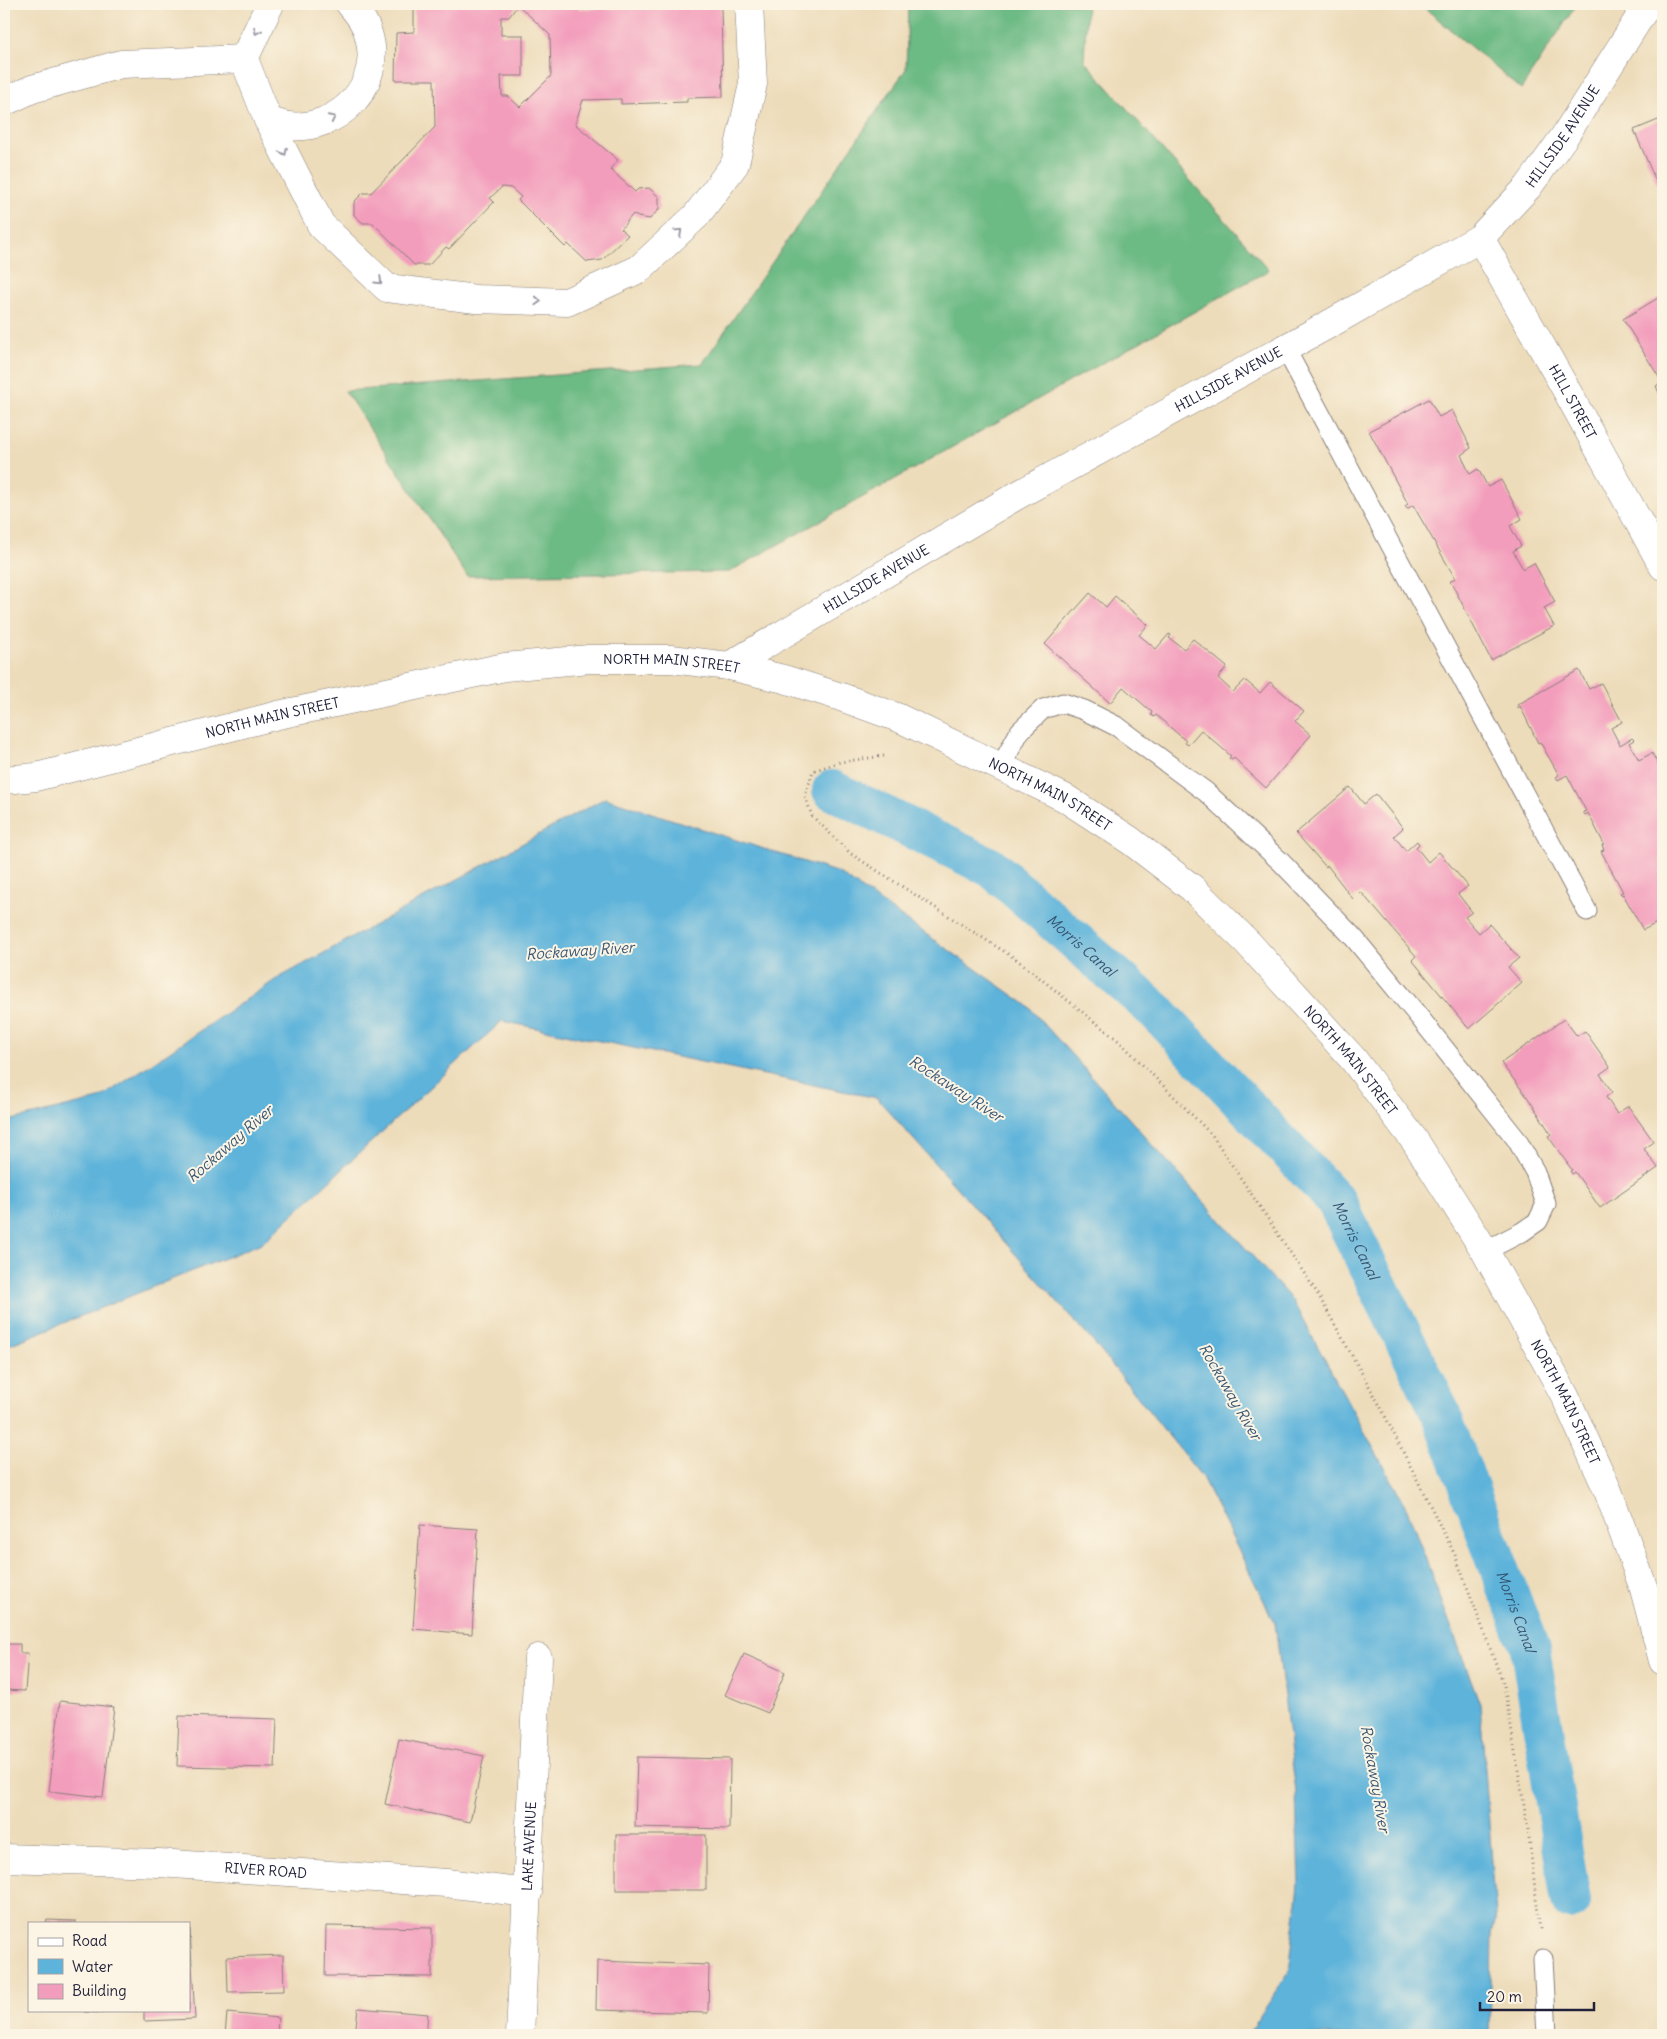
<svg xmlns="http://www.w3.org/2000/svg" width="1667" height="2039" viewBox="0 0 1667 2039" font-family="Delius,sans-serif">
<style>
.forest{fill:#6cba84;stroke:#476e60}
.water{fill:#5db3da;stroke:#406a8a}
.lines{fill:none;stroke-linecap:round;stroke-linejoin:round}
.canal{stroke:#5db3da;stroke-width:40}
.building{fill:#f39dbc;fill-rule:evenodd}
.service-casing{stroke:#887f7a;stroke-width:21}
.minor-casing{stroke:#887f7a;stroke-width:29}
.path{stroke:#887f7a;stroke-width:3;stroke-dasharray:1 4;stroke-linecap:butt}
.service{stroke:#fff;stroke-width:19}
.minor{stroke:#fff;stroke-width:28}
.oneway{stroke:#9c9ca7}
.labels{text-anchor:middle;stroke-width:4;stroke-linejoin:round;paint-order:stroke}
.street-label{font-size:14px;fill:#22223b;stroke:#fcf5e5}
.water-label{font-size:15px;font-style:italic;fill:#375573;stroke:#fcf5e5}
</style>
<rect width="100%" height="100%" fill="#fcf5e5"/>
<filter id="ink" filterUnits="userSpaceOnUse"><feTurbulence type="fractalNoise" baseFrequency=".02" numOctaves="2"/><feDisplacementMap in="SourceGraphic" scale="10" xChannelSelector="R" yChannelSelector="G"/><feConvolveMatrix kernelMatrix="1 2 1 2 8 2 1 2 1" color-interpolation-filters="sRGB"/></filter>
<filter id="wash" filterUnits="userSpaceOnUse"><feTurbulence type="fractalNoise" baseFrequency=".0096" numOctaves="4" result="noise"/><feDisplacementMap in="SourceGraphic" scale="20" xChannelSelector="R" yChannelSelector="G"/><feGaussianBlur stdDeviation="1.12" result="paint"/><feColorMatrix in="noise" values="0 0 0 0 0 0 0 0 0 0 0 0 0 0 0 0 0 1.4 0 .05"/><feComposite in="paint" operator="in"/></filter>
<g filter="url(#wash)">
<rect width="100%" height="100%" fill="#eddcba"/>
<g class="forest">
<polygon points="908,4 1087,4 1084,60 1269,270 729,572 467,576 345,391 702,364 906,69"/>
<polygon points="1420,4 1577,4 1521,89"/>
</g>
<polygon class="water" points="605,798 839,873 1027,1005 1292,1300 1407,1509 1480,1704 1496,1915 1492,1935 1490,2035 1247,2035 1289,1973 1299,1885 1296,1793 1275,1623 1202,1477 1095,1344 877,1098 502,1021 262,1243 4,1347 4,1122 99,1099 275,980"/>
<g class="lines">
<path class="canal" id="s1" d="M832,790l160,78 166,145 178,188 103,208 91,240 41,252"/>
</g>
<g id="blocks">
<g class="building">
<path d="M414,4h160l6,5 46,-1v-4h37v3l58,-1 2,91 -36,1v4l-66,2v-5l-38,1 -8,24 43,36 -8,9 25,23 3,-3 11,-1 10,9v12l-9,10 -12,-2 -5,-3 -12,15 7,6 -26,25 -15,2 -19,-18 -3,3 -47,-47 3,-3 -10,-9 -9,-1 -12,11 4,4 -45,47 -3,-2 -17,18h-15l-41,-42h-10l-9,-8v-13l9,-9h8l64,-66 -1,-47h-39l1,-47 18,-1zM518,5l32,30 1,41 -31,31 -12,-11h-6l-1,-20h22v-41h-22v-18h8z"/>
<polygon points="1663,118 1663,198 1634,130"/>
<polygon points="1663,295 1663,378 1660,379 1623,319"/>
<polygon points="1663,382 1663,402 1656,386"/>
<polygon points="1429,399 1439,417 1452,410 1471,448 1461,455 1470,474 1478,469 1488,487 1501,480 1522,519 1510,526 1521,546 1513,551 1523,569 1534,563 1555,602 1544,608 1554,626 1491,660 1452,584 1449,582 1455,578 1413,505 1407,509 1405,506 1408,504 1369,431"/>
<polygon points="1090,593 1106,607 1115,596 1148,625 1139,635 1156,649 1169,634 1171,635 1169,638 1184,649 1193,639 1227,667 1218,678 1233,692 1245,680 1260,693 1270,682 1304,711 1295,721 1311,735 1266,788 1234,758 1232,760 1229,758 1231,756 1201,730 1188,745 1185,743 1186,741 1156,715 1154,717 1151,715 1152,712 1123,687 1110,703 1045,644"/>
<polygon points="1579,670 1589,689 1601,683 1622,722 1611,728 1620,745 1632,738 1634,740 1629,743 1639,760 1652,753 1663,774 1663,797 1660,799 1663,805 1663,920 1643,930 1623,894 1622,895 1620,893 1623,892 1601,851 1604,850 1602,845 1604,844 1588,813 1585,815 1583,812 1586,811 1567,775 1558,780 1556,777 1559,775 1540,742 1538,743 1520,706 1518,708 1517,705"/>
<polygon points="1350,787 1364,804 1376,794 1403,828 1394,836 1406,851 1417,841 1419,844 1416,847 1428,862 1439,852 1468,886 1458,894 1472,912 1465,917 1479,933 1489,924 1519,958 1508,967 1522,983 1469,1029 1413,961 1412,960 1416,956 1361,892 1353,899 1327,865 1326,867 1296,833"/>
<polygon points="1564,1019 1577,1036 1585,1031 1610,1067 1600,1074 1612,1092 1606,1097 1617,1114 1628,1106 1654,1142 1644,1149 1658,1168 1600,1208 1575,1172 1572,1174 1570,1171 1572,1170 1548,1136 1551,1134 1528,1098 1501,1063"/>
<polygon points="420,1525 478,1529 472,1634 413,1629"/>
<polygon points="4,1644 20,1644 20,1653 28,1653 25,1691 4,1690"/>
<polygon points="744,1654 785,1672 768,1713 725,1695"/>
<polygon points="60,1701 114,1707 103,1797 49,1791"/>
<polygon points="179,1716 277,1719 275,1768 177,1766"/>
<polygon points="399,1739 484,1756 470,1822 385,1804"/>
<polygon points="637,1757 730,1759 729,1829 635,1827"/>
<rect x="616" y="1835" width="90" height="55"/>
<polygon points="47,1920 76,1921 76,1923 46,1923"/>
<polygon points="326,1926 432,1928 432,1977 325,1976"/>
<polygon points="189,1929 190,1929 195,2019 144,2021 144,2010 189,2010"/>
<polygon points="283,1955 284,1991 228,1992 227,1957"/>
<polygon points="597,1961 709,1965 708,2013 596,2010"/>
<polygon points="358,2008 428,2014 426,2035 355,2035"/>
<polygon points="84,2010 103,2010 103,2013 84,2012"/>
<polygon points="227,2013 278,2018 277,2035 225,2035"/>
</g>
</g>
</g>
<g filter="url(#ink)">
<use href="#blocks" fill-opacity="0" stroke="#887f7a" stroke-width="1"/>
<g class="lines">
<defs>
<g id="service">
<polyline points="1285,348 1587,911"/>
<polyline points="1001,766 1020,731 1043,709 1063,703 1084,710 1118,727 1206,792 1281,862 1354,938 1420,1018 1517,1140 1535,1172 1546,1204 1538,1221 1522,1232 1485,1251"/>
<polyline points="1543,1959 1547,2035"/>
</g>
<g id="minor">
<polyline points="270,4 244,59 268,120 321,225 387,288 476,299 567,302 639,269 696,216 735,164 753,84 749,4"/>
<polyline points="4,102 32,89 121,64 244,59"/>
<path d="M268,120c6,2 13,5 19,6 51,6 98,-41 81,-93 -3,-11 -10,-20 -18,-29"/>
<path id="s2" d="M1480,238l83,146 100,182"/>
<path id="s3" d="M729,666l287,-170 317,-174 147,-84 48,-51 36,-50 84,-133"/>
<path id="s4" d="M4,780l32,-3 242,-62 227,-48 84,-8h82l58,7 55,13 57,18 58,21 166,80 66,43 61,47 56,55 105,116 62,82 70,110 80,145 43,95 36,98 19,72"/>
<path id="s5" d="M4,1858l155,5 287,20 82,10"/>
<path id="s6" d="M520,2035l18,-377"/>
</g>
</defs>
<use href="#service" class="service-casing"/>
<use href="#minor" class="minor-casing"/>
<polyline class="path" points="884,756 840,762 813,771 805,796 812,816 851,854 1016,959 1120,1042 1212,1135 1316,1291 1379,1404 1455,1555 1504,1685 1528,1830 1540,1930"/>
<use href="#service" class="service"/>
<use href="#minor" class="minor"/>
</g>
<defs><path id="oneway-chevron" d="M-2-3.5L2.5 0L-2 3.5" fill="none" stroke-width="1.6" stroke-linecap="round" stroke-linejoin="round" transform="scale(1.25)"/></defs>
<g class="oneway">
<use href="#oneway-chevron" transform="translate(257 31) rotate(115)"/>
<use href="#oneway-chevron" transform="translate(332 118) rotate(-27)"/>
<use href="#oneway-chevron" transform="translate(284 152) rotate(64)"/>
<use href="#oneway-chevron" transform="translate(679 232) rotate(-43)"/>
<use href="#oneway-chevron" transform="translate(379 281) rotate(44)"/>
<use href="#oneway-chevron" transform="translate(538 301) rotate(2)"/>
</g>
</g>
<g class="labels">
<g class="street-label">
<text dy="5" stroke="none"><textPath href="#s3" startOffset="996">HILLSIDE AVENUE</textPath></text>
<text dy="5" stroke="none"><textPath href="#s3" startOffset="576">HILLSIDE AVENUE</textPath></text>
<text dy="5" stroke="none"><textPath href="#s2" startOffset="188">HILL STREET</textPath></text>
<text dy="5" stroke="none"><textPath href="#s3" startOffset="171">HILLSIDE AVENUE</textPath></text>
<text dy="5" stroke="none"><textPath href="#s4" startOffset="681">NORTH MAIN STREET</textPath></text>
<text dy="5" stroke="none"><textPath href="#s4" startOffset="276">NORTH MAIN STREET</textPath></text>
<text dy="5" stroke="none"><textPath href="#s4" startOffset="1086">NORTH MAIN STREET</textPath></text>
<text dy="5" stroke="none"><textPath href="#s4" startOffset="1491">NORTH MAIN STREET</textPath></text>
<text dy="5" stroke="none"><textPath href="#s4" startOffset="1896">NORTH MAIN STREET</textPath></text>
<text dy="5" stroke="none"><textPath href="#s6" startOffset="189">LAKE AVENUE</textPath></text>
<text dy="5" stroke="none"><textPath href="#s5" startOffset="262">RIVER ROAD</textPath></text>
</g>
<g class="water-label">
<text dy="5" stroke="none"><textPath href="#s1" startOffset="296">Morris Canal</textPath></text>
<text transform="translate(580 951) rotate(-4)" y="5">Rockaway River</text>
<text transform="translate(956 1089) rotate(33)" y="5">Rockaway River</text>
<text transform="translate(230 1144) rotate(-41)" y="5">Rockaway River</text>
<text dy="5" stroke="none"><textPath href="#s1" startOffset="701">Morris Canal</textPath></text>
<text transform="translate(1230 1392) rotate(60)" y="5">Rockaway River</text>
<text dy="5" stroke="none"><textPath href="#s1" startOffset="1106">Morris Canal</textPath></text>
<text transform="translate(1375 1779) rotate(80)" y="5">Rockaway River</text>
</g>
</g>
<rect width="1667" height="2039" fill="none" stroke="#fcf5e5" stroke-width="20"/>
<rect x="28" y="1922" width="162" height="90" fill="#fcf5e5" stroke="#a5a1a1"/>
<rect x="38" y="1938" width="25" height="8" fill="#ffffff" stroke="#a5a1a1"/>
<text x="72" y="1946" font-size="15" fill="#22223b">Road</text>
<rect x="38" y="1959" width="25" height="15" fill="#5db3da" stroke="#a5a1a1"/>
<text x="72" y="1972" font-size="15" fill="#22223b">Water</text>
<rect x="38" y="1984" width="25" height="15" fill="#f39dbc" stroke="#a5a1a1"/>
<text x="72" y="1996" font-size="15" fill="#22223b">Building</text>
<path d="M1480 2002v8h114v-8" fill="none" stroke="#22223b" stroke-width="2.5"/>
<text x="1487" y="2002" font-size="15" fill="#22223b" stroke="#fcf5e5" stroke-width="4" paint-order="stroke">20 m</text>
</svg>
